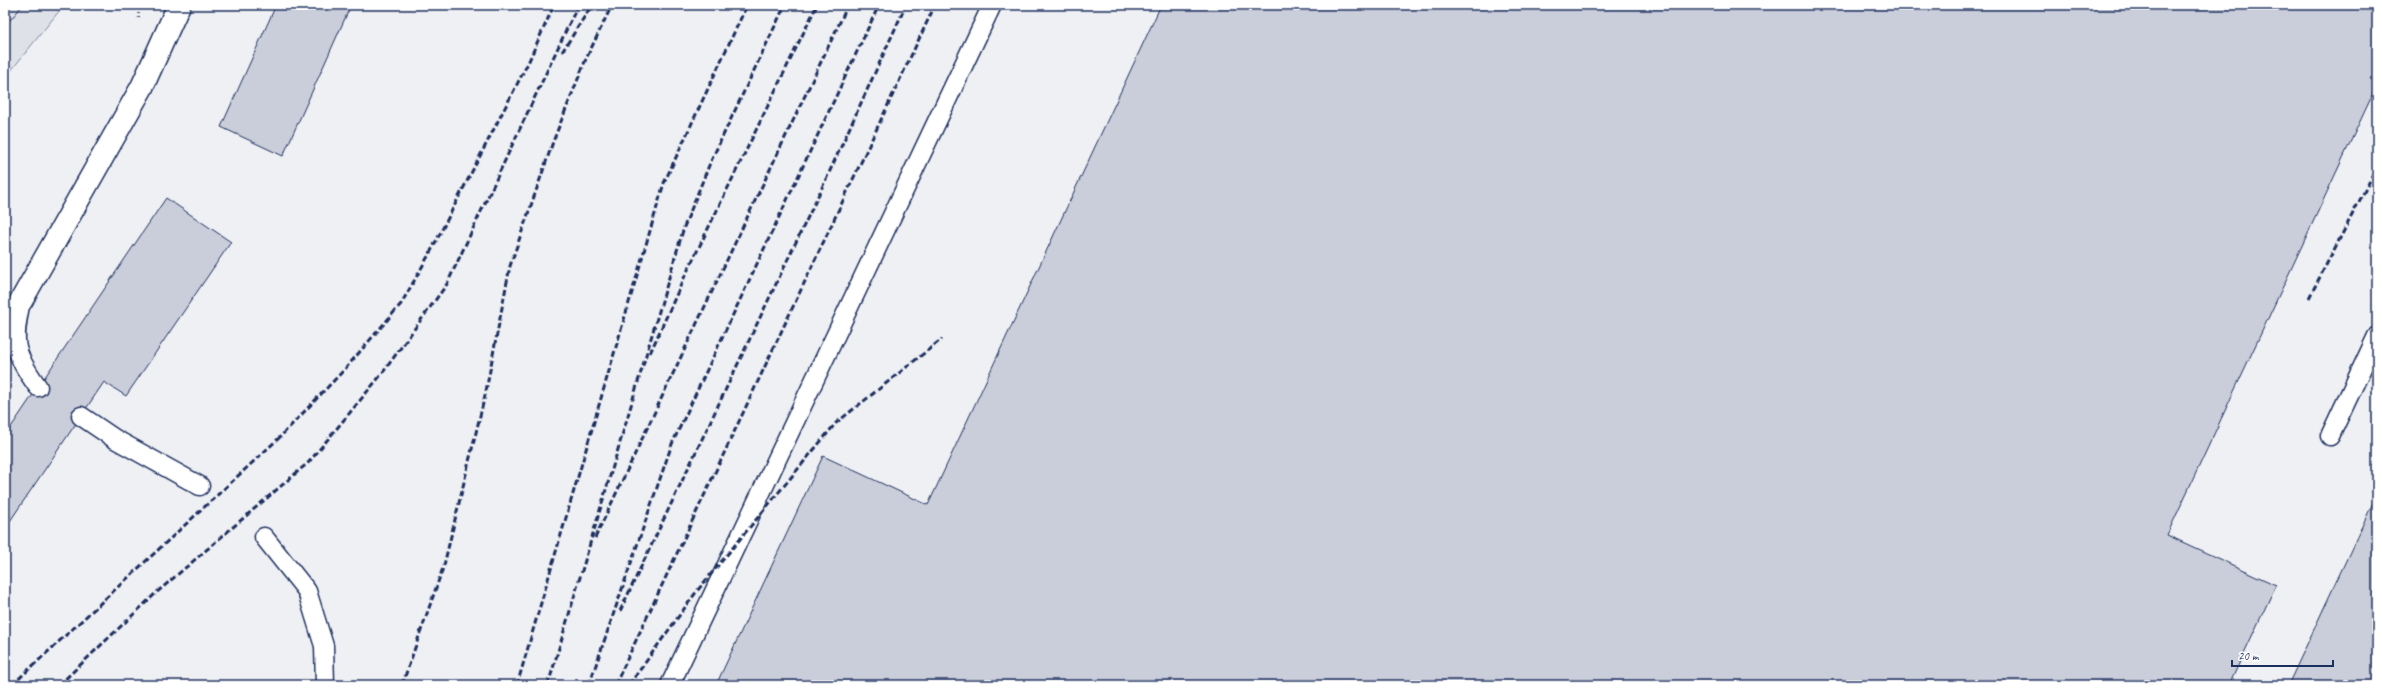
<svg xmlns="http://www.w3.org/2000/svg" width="2382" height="690" viewBox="0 0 2382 690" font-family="Caveat,sans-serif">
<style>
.built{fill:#eff0f4}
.green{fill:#dee1e7;stroke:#7c88a2}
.building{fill:#caceda;stroke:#1b2f5e}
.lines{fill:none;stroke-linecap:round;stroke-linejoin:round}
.lane-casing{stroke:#1b2f5e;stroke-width:21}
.street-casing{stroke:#1b2f5e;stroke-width:25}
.path{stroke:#1b2f5e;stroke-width:2.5;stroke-dasharray:1 3;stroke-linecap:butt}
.lane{stroke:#fff;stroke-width:18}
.street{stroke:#fff;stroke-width:22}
.tram{stroke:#1b2f5e;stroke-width:1}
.rail{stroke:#1b2f5e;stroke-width:3;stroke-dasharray:6 3;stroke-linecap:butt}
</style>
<rect width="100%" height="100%" fill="#fff"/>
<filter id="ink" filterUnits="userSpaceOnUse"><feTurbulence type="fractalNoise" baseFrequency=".025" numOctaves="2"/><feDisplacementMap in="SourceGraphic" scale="8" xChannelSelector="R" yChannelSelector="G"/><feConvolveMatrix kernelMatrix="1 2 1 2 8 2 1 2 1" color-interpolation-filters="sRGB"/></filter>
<g filter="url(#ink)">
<polygon class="built" points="64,5 2377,5 2377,685 5,685 5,78"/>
<polygon class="green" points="5,5 64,5 5,78"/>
<g class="building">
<polygon points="276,5 351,5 283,156 221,127"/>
<polygon points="1161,5 2377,5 2377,85 2167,535 2276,585 2229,685 716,685 823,456 928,505"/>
<polygon points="166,198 231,242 126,396 104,382 8,524 5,522 5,436"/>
<polygon points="2377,494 2377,685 2288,685"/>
</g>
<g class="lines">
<defs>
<g id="lane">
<path d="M21,301c-9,42 -8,51 17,86"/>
<polyline points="81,416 115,439 200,486"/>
<polyline points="2330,436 2377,336"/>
<polyline points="264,537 307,591 324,646 325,685"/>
<polyline points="670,685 992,5"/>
</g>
<polyline id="street" points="21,301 142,87 179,5"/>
</defs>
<use href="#lane" class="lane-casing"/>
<use href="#street" class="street-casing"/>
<polyline class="path" points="138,5 139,20"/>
<use href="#lane" class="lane"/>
<use href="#street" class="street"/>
<polyline class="tram" points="5,26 23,5"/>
<g class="rail">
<polyline points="562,52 592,5"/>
<polyline points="2309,298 2377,167"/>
<polyline points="650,353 684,278 817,5"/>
<polyline points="595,538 848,5"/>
<polyline points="620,611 828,175 906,5"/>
<polyline points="12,685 279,438 345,369 401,304 431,251 528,63 554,5"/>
<polyline points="59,685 156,593 309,462 381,375 447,284 578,5"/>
<polyline points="402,685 444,565 486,391 510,266 554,139 586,59 612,5"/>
<polyline points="517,685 664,183 747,5"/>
<polyline points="548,685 684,227 710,163 785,5"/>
<polyline points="589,685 672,444 879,5"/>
<polyline points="615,685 935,5"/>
<polyline points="629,685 697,591 836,423 942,339"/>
</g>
</g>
</g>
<rect width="2382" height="690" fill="none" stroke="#fff" stroke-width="20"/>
<rect x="10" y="10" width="2362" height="670" fill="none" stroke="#1b2f5e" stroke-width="1.5" filter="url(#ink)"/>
<path d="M2232 660v6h101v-6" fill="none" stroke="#1b2f5e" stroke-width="2"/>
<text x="2238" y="660" font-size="12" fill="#1b2f5e" stroke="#ffffff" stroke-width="3" paint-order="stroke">20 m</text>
</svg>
